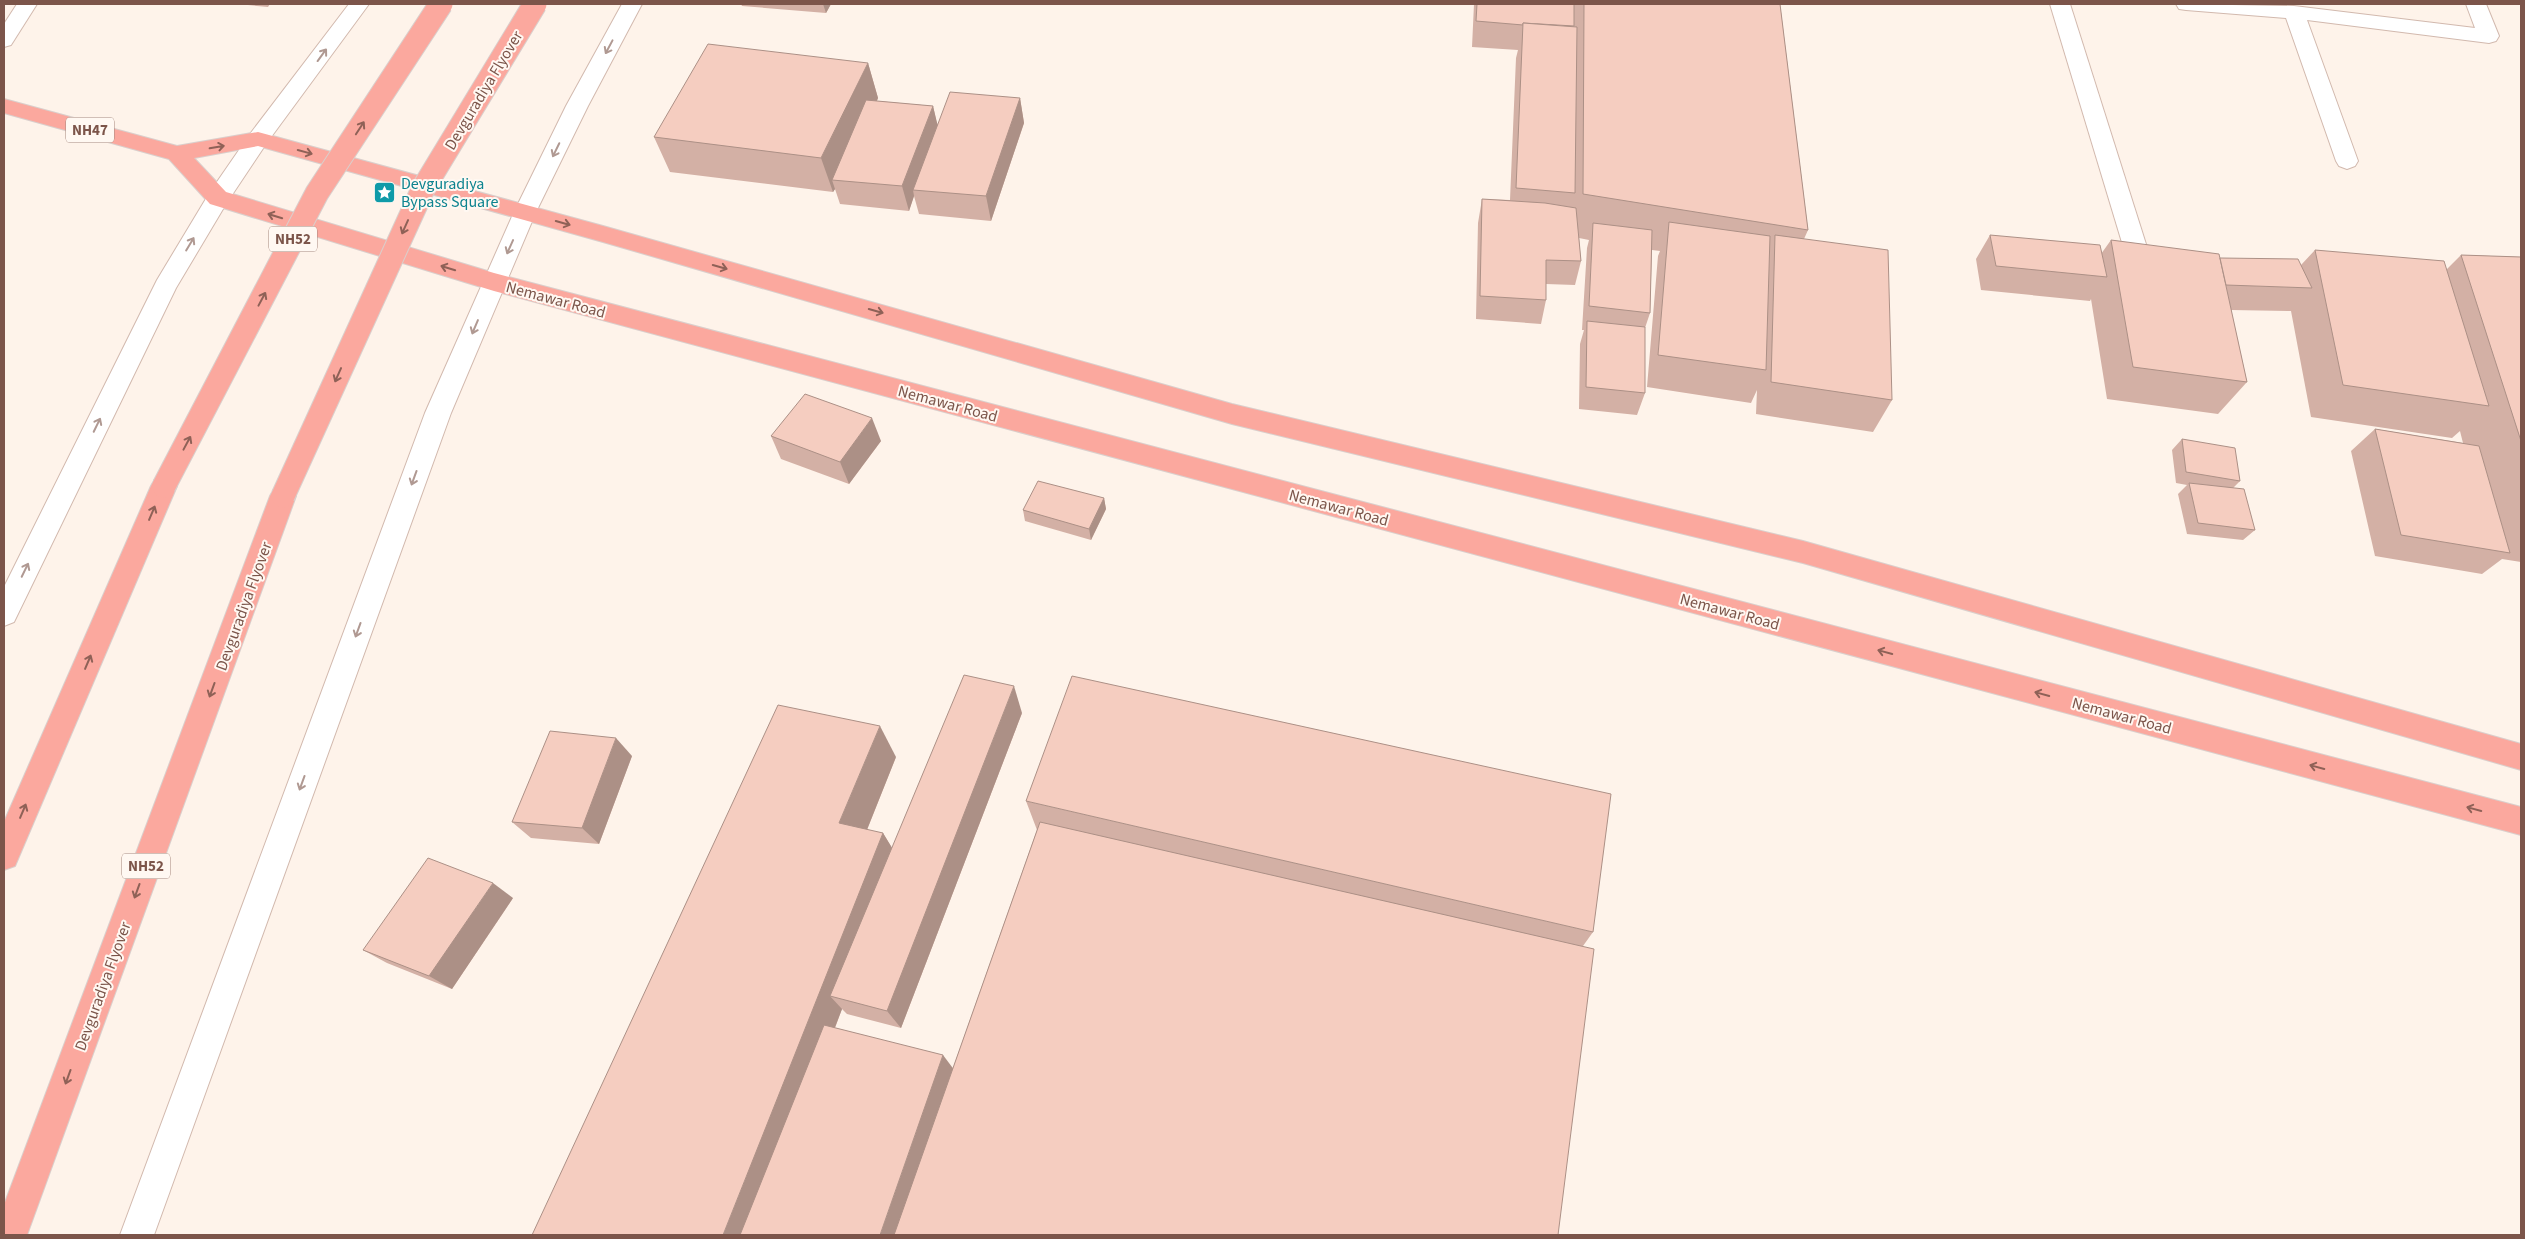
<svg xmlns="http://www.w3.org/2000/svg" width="2525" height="1239" viewBox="0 0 2525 1239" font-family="'Source Sans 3',sans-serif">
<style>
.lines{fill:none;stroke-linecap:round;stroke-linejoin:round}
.minor-casing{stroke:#d2b9ae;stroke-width:2}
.highway-casing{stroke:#dacfcc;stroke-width:2}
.minor{fill:#fff;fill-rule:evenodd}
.highway{fill:#fba89e;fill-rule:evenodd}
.highway-bridge-casing{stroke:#dacfcc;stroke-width:25;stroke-linecap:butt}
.highway-bridge{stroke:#fba89e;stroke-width:23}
.wall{fill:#d3b0a5}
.shaded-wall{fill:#ac9086}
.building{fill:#f5cdc0;stroke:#ac9086}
.oneway{stroke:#b09992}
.oneway2{stroke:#8f6157}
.labels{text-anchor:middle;stroke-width:4;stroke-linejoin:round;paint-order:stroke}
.shield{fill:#fff8f2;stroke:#a3867c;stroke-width:1}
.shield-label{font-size:15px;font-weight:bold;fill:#7c554a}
.street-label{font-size:16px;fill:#7c554a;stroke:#fff8f2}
.culture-label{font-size:16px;fill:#0d838f;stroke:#fff8f2;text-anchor:start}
</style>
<rect width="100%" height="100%" fill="#fef3ea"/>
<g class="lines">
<defs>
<g id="minor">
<polygon points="17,4 37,4 11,45 4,47 4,24"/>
<polygon points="349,4 369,4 266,144 226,204 176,288 14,622 4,626 4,587 157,280 210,192 250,134"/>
<polygon points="622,4 642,4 588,106 536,212 451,413 154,1235 120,1235 425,413 514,212 566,106"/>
<polygon points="2050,4 2070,4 2157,279 2153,285 2145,288 2137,285 2133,279"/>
<polygon points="2176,4 2294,6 2475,28 2466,4 2486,4 2499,36 2496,41 2489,43 2307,20 2358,161 2355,166 2347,169 2339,166 2336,161 2286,18 2186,10 2179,9"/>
</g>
<g id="highway">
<polygon points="4,99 177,146 258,132 603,226 1232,404 1803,541 2521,744 2521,770 1803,563 1232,424 603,242 258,146 194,158 226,192 494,273 2521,807 2521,835 494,291 210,204 169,159 4,113"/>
<polygon points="164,476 173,479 177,486 15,866 4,870 4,822 151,486 155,479"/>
<polygon points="283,485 292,489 296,496 27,1235 4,1235 4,1205 270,496 274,489"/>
</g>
</defs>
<use href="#minor" class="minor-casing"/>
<use href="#highway" class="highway-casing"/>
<use href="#minor" class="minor"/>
<use href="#highway" class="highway"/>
<defs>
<g id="highway-bridge">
<polyline points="164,486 317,193 441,4"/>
<polyline points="283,496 423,189 535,4"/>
</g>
</defs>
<use href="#highway-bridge" class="highway-bridge-casing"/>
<use href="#highway-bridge" class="highway-bridge"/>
</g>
<g class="wall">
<polygon points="237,4 270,4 268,7"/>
<polygon points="741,4 831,4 826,13 742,6"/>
<polygon points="1474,4 1780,4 1808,230 1804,239 1892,400 1873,432 1756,414 1757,390 1751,403 1647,387 1658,256 1660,251 1652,250 1650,313 1645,328 1645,393 1637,415 1579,409 1580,344 1584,330 1582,330 1587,248 1589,240 1579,238 1581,261 1575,285 1546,284 1546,300 1541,324 1476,319 1478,223 1482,199 1510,200 1516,58 1518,50 1472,47"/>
<polygon points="868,63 878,98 877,101 933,106 937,124 1020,98 1024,123 991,221 919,214 914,196 909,211 840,204 835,189 833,192 670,172 654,137"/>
<polygon points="1990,235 2101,254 2111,240 2220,258 2301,265 2315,250 2446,270 2461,255 2521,257 2521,562 2502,559 2482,574 2375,556 2351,451 2375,429 2463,443 2460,431 2452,438 2311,417 2291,311 2231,310 2247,382 2218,414 2107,399 2091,299 2090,301 1981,290 1976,259"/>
<polygon points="771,436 881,441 849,484 781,459"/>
<polygon points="2182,439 2240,481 2233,488 2255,530 2243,540 2187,534 2178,494 2187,485 2176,483 2172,450"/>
<polygon points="1104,498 1106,509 1091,540 1025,521 1023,510"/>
<polygon points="1022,713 901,1028 847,1014 842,1009 835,1028 953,1068 1037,830 1026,801 1593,932 1583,946 532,1235 896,757 867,830 883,833 892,848"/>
<polygon points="632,756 599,844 531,838 512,822"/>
<polygon points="513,898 452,989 387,963 363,950"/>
</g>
<g class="shaded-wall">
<polygon points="823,4 831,4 826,13"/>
<polygon points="868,63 878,98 839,180 832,180 835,189 833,192 821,158"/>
<polygon points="1020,98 1024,123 991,221 986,196"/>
<polygon points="933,106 939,131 913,190 914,196 909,211 902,186"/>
<polygon points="872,418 881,441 849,484 840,462"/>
<polygon points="1104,498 1106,509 1091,540 1089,529"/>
<polygon points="1014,686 1022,713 901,1028 887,1011"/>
<polygon points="880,726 896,757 858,852 839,823"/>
<polygon points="616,738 632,756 599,844 582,828"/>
<polygon points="883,833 900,861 830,996 842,1009 755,1235 723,1235"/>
<polygon points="493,883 513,898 452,989 429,976"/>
<polygon points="943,1055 955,1071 899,1235 880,1235"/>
</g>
<g class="building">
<polygon points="1477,4 1574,4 1574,26 1523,23 1523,25 1476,21"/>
<polygon points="1584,4 1780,4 1808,230 1583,194"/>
<polygon points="1523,23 1577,27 1575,193 1516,188"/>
<polygon points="708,44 868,63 821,158 654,137"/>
<polygon points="950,92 1020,98 986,196 913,190"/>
<polygon points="866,100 933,106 902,186 832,180"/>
<polygon points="1482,199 1545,203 1576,208 1581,261 1546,260 1546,300 1480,296"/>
<polygon points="1669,222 1770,236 1766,370 1658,355"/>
<polygon points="1593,223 1652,230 1650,313 1589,306"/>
<polygon points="1775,235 1888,250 1892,400 1771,382"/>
<polygon points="1990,235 2100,245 2107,277 1996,266"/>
<polygon points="2111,240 2219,254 2247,382 2133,367"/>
<polygon points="2315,250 2444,261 2489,406 2343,385"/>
<polygon points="2461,255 2521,257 2521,441"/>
<polygon points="2220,258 2298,259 2312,288 2226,285"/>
<polygon points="1587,321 1645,327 1645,393 1586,387"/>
<polygon points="805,394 872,418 840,462 771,436"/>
<polygon points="2375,429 2479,446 2510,553 2401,535"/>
<polygon points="2182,439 2235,448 2240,481 2186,472"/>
<polygon points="1038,481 1104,498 1089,529 1023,510"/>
<polygon points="2189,483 2244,489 2255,530 2198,523"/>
<polygon points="964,675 1014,686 887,1011 830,996"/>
<polygon points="1072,676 1611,794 1593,932 1026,801"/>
<polygon points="778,705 880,726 839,823 883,833 723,1235 532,1235"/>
<polygon points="550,731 616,738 582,828 512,822"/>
<polygon points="1040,822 1594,949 1558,1235 894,1235"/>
<polygon points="428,858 493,883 429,976 363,950"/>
<polygon points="824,1025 943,1055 880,1235 740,1235"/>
</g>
<defs><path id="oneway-shaft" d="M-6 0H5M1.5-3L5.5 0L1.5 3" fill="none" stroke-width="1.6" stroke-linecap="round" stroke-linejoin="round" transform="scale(1.25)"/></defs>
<g class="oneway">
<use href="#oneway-shaft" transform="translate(609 47) rotate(118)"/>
<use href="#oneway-shaft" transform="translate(322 55) rotate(-54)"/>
<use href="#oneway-shaft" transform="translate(556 150) rotate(116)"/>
<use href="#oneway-shaft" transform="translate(190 244) rotate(-59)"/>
<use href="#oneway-shaft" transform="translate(510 247) rotate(114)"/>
<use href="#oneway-shaft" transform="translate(475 327) rotate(113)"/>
<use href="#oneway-shaft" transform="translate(97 425) rotate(-64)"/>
<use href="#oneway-shaft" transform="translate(414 478) rotate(110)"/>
<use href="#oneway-shaft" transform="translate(25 570) rotate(-64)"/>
<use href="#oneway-shaft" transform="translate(358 630) rotate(110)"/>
<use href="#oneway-shaft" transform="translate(302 783) rotate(110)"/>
</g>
<g class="oneway2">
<use href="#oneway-shaft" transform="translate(360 128) rotate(-57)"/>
<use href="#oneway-shaft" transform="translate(217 147) rotate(-10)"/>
<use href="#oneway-shaft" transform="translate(305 152) rotate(15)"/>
<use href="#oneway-shaft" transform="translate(275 216) rotate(-163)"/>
<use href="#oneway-shaft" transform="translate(563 223) rotate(16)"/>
<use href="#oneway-shaft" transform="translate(405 227) rotate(114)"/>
<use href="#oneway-shaft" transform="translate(720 267) rotate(16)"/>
<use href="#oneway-shaft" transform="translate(448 268) rotate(-163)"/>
<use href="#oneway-shaft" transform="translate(262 299) rotate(-62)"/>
<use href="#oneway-shaft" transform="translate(876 311) rotate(16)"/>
<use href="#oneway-shaft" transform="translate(338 375) rotate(114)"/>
<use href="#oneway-shaft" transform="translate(187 443) rotate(-62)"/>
<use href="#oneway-shaft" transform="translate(152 513) rotate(-67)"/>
<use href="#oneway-shaft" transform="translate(1885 652) rotate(-165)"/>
<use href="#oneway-shaft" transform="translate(88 662) rotate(-67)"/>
<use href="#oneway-shaft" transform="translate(212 690) rotate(110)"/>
<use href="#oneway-shaft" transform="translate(2042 694) rotate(-165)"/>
<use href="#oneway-shaft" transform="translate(2317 767) rotate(-165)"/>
<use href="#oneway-shaft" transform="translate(2474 809) rotate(-165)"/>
<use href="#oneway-shaft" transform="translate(23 811) rotate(-67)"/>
<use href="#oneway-shaft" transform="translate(137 891) rotate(110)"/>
<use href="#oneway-shaft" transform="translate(68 1077) rotate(110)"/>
</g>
<defs>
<symbol id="sight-square" viewBox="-11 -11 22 22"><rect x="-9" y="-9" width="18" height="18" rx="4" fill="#0f9aa8" stroke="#fff8f2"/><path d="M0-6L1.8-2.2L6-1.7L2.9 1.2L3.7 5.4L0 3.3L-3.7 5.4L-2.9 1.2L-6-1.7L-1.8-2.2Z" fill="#fff"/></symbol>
</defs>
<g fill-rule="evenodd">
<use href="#sight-square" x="372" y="180" width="25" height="25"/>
</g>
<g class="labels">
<g class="shield">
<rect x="66" y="117.5" width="48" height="25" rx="4"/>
<rect x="269" y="226.5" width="48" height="25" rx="4"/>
<rect x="122" y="853.5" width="48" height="25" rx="4"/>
</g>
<g class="shield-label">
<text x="90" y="135">NH47</text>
<text x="293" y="244">NH52</text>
<text x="146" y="871">NH52</text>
</g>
<g class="street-label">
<text transform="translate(483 90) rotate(-59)" y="6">Devguradiya Flyover</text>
<text transform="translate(556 299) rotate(15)" y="6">Nemawar Road</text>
<text transform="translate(948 403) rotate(15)" y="6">Nemawar Road</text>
<text transform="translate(1339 507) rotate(15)" y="6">Nemawar Road</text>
<text transform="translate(243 606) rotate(-70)" y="6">Devguradiya Flyover</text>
<text transform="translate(1730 611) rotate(15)" y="6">Nemawar Road</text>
<text transform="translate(2122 715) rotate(15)" y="6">Nemawar Road</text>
<text transform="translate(102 986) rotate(-70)" y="6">Devguradiya Flyover</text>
</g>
<g class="culture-label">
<text x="401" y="189">Devguradiya<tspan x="401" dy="18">Bypass Square</tspan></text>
</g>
</g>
<rect width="2525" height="1239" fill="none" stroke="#7c554a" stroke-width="10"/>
</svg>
